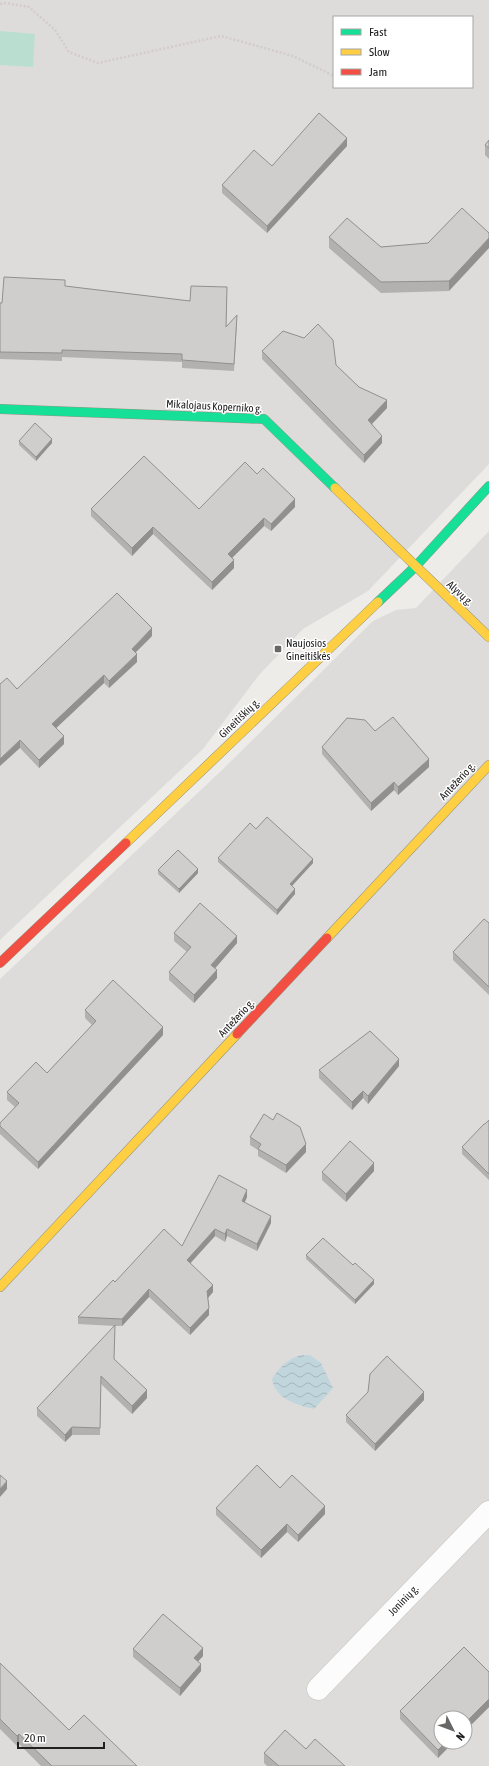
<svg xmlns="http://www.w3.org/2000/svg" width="489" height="1766" viewBox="0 0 489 1766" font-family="'Asap Condensed',sans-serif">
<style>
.residential{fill:#dddcda;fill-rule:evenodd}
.pitch{fill:#badfd0}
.water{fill:url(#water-waves)}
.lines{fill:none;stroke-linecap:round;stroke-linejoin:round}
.street-casing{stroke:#c4c3c1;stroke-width:23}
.fast-casing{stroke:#949583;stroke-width:10}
.slow-casing{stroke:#949583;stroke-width:10}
.jam-casing{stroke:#949583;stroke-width:10}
.path{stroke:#d5cbc9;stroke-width:2.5;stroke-dasharray:2 2;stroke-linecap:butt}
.street{stroke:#fcfcfc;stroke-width:22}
.fast{stroke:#16e098;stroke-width:9}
.slow{stroke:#ffcf43;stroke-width:9}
.jam{stroke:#f24e42;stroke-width:9}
.wall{fill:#b3b1af}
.shaded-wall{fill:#92908f}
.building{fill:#d0cecc;stroke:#92908f}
.poi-dot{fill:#686766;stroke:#fff;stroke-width:1.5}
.labels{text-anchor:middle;stroke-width:3;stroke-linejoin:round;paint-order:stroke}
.street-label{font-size:11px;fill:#202020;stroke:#fff}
.poi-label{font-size:11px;fill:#202020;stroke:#fff;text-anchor:start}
</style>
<defs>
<pattern id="water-waves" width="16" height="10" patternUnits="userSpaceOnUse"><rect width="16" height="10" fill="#c1d6dc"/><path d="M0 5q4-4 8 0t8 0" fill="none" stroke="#a6b7bc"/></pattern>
</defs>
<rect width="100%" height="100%" fill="#eeece9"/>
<g class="residential">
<path d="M0,0h489v464l-121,127 -65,38 -44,46 -56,74 -203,191zM334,17h138v70h-138z"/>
<path d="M489,531v1235h-489v-787l221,-208 152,-150 23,-11 20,-2zM441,1718h24v24h-24z"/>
</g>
<polygon class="pitch" points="0,31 35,34 33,67 0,65"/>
<path class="water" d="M301,1355h9l11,8 12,25 -19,21c-17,-4 -39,-10 -42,-30 7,-12 16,-20 29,-24z"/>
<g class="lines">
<defs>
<polyline id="street" points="318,1689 489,1512"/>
<g id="fast">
<polyline points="0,409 264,419 335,488"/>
<polyline points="378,602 415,567 489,486"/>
</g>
<g id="slow">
<polyline points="335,488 489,637"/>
<polyline points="126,843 378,602"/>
<polyline points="327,938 489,765"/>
<polyline points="0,1287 237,1034"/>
</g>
<g id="jam">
<polyline points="0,963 126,843"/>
<polyline points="237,1034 327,938"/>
</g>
</defs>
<use href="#street" class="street-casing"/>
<use href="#fast" class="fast-casing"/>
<use href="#slow" class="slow-casing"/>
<use href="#jam" class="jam-casing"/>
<polyline class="path" points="0,4 6,3 29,7 55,30 69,52 98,63 221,36 293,56 334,76"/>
<use href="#street" class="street"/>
<use href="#fast" class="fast"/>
<use href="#slow" class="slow"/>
<use href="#jam" class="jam"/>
</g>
<g class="wall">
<polygon points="489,140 489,159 485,155 485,145"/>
<polygon points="347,146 267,233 222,193 222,185 272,166"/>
<polygon points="462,208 449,291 381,293 329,248 329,237 381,247 428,243"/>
<polygon points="65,286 190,301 227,295 226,327 237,322 234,371 182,368 182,362 62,357 62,361 0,359 0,303 2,303"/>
<polygon points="262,351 336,365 359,387 387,408 372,424 382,443 364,463 262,359"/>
<polygon points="19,441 52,443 36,461 19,445"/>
<polygon points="257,474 295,507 271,531 264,526 232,558 234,568 212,590 153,534 132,556 91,516 91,509 199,509"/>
<polygon points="152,636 136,652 137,662 109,688 104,683 56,728 64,744 39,768 20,748 17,689"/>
<polygon points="375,731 429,767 398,795 394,790 371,811 322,754 322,747"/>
<polygon points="256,829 313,863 292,886 295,894 277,915 218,862 218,858"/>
<polygon points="158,870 198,873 179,893 158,874"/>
<polygon points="489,923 489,995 453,960 453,952"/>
<polygon points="174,933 237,943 215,968 217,978 194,1003 169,980 169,972 187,952 174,941"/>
<polygon points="85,1010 163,1035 38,1169 0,1134 0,1123 15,1107 7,1100 7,1092 47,1073 92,1025 85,1018"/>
<polygon points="399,1066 368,1104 363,1098 352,1110 319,1078 319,1070"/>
<polygon points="489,1120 489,1180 462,1154 462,1147"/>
<polygon points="250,1137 306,1152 286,1173 258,1156 258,1150 250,1145"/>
<polygon points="374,1171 346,1202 322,1180 322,1172"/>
<polygon points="247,1197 244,1203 271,1223 257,1251 227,1236 225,1242 215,1236 190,1263 213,1292 208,1298 209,1315 190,1335 149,1297 122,1326 115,1326 114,1359 147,1398 132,1414 101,1384 100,1435 72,1435 65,1442 37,1416 37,1408 115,1326 78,1324 78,1317 115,1282 182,1246"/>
<polygon points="306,1255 374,1284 355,1304 306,1259"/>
<polygon points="424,1400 375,1451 346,1422 346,1415"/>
<polygon points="280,1488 325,1514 298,1542 287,1532 261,1558 216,1515 216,1508"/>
<polygon points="133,1649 203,1656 198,1661 201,1671 180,1696 133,1657"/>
<polygon points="0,1663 69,1730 137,1766 41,1766 19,1744 17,1746 0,1729"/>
<polygon points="489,1672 489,1707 465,1731 465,1718 438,1758 400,1719 400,1711"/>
<polygon points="306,1749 345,1766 267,1766 264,1763 264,1753"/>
</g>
<g class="shaded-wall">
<polygon points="347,138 347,146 267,233 267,226"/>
<polygon points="489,238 489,248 449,291 449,281"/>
<polygon points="387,400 387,408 368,428 368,420"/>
<polygon points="382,436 382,443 364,463 364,455"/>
<polygon points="52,439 52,443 36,461 36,457"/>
<polygon points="295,499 295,507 271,531 271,524"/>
<polygon points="264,518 264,526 228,562 228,554"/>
<polygon points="153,527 153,534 132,556 132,548"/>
<polygon points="234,560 234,568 212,590 212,582"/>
<polygon points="152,628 152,636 132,656 132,649"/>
<polygon points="137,654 137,662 109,688 109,681"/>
<polygon points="104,675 104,683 52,732 52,724"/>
<polygon points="64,736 64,744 39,768 39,760"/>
<polygon points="20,740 20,748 0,766 0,759"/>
<polygon points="429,759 429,767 398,795 398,787"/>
<polygon points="394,782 394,790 371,811 371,803"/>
<polygon points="313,859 313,863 290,888 290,884"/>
<polygon points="198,869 198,873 179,893 179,889"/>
<polygon points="295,889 295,894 277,915 277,910"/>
<polygon points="237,936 237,943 211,973 211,965"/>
<polygon points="217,970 217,978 194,1003 194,995"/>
<polygon points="163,1027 163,1035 38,1169 38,1162"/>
<polygon points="399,1059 399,1066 368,1104 368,1096"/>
<polygon points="363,1091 363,1098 352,1110 352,1102"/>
<polygon points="306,1144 306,1152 286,1173 286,1165"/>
<polygon points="374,1163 374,1171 346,1202 346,1194"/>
<polygon points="247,1190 247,1197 242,1209 242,1201"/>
<polygon points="271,1216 271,1223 257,1251 257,1244"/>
<polygon points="215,1229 215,1236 187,1267 187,1260"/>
<polygon points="227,1229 227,1236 225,1242 225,1234"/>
<polygon points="374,1280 374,1284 355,1304 355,1300"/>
<polygon points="213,1285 213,1292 207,1299 207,1291"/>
<polygon points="149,1289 149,1297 122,1326 122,1319"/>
<polygon points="209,1308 209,1315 190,1335 190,1328"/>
<polygon points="147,1390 147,1398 132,1414 132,1406"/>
<polygon points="424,1392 424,1400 375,1451 375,1444"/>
<polygon points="72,1427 72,1435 65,1442 65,1435"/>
<polygon points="7,1481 7,1489 0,1497 0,1489"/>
<polygon points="325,1506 325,1514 298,1542 298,1535"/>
<polygon points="287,1524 287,1532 261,1558 261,1550"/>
<polygon points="203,1648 203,1656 194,1666 194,1658"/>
<polygon points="201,1664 201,1671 180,1696 180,1688"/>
<polygon points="489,1699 489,1707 465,1731 465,1723"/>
<polygon points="19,1734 19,1744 17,1746 17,1736"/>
<polygon points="446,1742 454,1742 438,1758 438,1750"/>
</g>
<g class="building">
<polygon points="319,113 347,138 267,226 222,185 254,150 272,166"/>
<polygon points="489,140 489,148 485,145"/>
<polygon points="462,208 489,233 489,238 449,281 381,282 329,237 347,218 381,247 428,243"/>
<polygon points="4,277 65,280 65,286 190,301 191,286 227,287 226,327 237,315 234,364 182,360 182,354 62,350 62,353 0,352 0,303 2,303"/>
<polygon points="318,324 333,340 336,365 359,387 387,400 368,420 382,436 364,455 262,351 283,331 304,338"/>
<polygon points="35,423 52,439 36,457 19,441"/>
<polygon points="144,456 199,509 245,462 257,474 263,468 295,499 271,524 264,518 228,554 234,560 212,582 153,527 132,548 91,509"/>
<polygon points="117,593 152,628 132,649 137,654 109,681 104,675 52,724 64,736 39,760 20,740 0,759 0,684 7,678 17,689"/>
<polygon points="393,717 429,759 398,787 394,782 371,803 322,747 347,718 365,720 375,731"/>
<polygon points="267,817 313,859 290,884 295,889 277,910 218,858 250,823 256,829"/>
<polygon points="178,850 198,869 179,889 158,870"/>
<polygon points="200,903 237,936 211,965 217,970 194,995 169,972 191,947 174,933"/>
<polygon points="484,919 489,923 489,987 453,952"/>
<polygon points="113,980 163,1027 38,1162 0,1126 0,1123 19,1103 7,1092 36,1062 47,1073 96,1021 85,1010"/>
<polygon points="370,1031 399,1059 368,1096 363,1091 352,1102 319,1070"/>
<polygon points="277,1113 300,1127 306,1144 286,1165 258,1149 261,1144 250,1137 264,1114 273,1120"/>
<polygon points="489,1120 489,1174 462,1147 484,1124 485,1124"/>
<polygon points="350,1141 374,1163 346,1194 322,1172"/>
<polygon points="219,1175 247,1190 242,1201 271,1216 257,1244 227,1229 225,1234 215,1229 187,1260 213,1285 207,1291 209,1308 190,1328 149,1289 122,1319 78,1317 113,1280 115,1282 164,1229 182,1246"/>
<polygon points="323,1238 353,1265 355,1263 374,1280 355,1300 306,1255"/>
<polygon points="115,1325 114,1359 147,1390 132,1406 101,1376 100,1428 72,1427 65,1435 37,1408"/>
<polygon points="387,1356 424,1392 375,1444 346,1415 368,1392 370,1374"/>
<polygon points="257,1465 280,1488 292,1475 325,1506 298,1535 287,1524 261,1550 216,1508"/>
<polygon points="0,1475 7,1481 0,1489"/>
<polygon points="163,1614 203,1648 194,1658 201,1664 180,1688 133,1649"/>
<polygon points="464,1647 489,1672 489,1699 465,1723 465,1718 441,1718 441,1742 446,1742 438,1750 400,1711"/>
<polygon points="0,1663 69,1730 84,1715 137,1766 52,1766 19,1734 17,1736 0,1719"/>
<polygon points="285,1730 306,1749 315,1739 345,1766 279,1766 264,1753"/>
</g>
<rect class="poi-dot" x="274" y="645" width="8" height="8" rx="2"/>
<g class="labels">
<g class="street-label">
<text transform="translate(214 406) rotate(3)" y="4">Mikalojaus Koperniko g.</text>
<text transform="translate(460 593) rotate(43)" y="4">Alyvų g.</text>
<text transform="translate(239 718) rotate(-44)" y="4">Gineitiškių g.</text>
<text transform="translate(457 781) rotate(-47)" y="4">Antežerio g.</text>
<text transform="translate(236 1018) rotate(-47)" y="4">Antežerio g.</text>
<text transform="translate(403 1600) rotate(-46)" y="4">Joninių g.</text>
</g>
<g class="poi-label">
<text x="286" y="647">Naujosios<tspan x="286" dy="13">Gineitiškės</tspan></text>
</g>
</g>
<rect x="333" y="16" width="140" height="72" fill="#ffffff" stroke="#a6a6a6"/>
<rect x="341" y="29" width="20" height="6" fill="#16e098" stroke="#a6a6a6"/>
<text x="369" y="36" font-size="12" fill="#202020">Fast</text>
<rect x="341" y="49" width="20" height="6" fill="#ffcf43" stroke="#a6a6a6"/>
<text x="369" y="56" font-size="12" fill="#202020">Slow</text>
<rect x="341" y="69" width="20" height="6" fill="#f24e42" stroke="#a6a6a6"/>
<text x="369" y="76" font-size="12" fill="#202020">Jam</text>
<g transform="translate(453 1730) rotate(132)"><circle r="19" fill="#ffffff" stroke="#a6a6a6"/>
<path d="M0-3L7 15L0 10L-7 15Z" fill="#686766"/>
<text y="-6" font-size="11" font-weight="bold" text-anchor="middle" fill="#202020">N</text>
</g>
<path d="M18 1742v6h86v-6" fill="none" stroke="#202020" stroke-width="2"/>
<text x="24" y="1742" font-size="12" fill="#202020" stroke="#ffffff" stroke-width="3" paint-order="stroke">20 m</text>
</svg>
